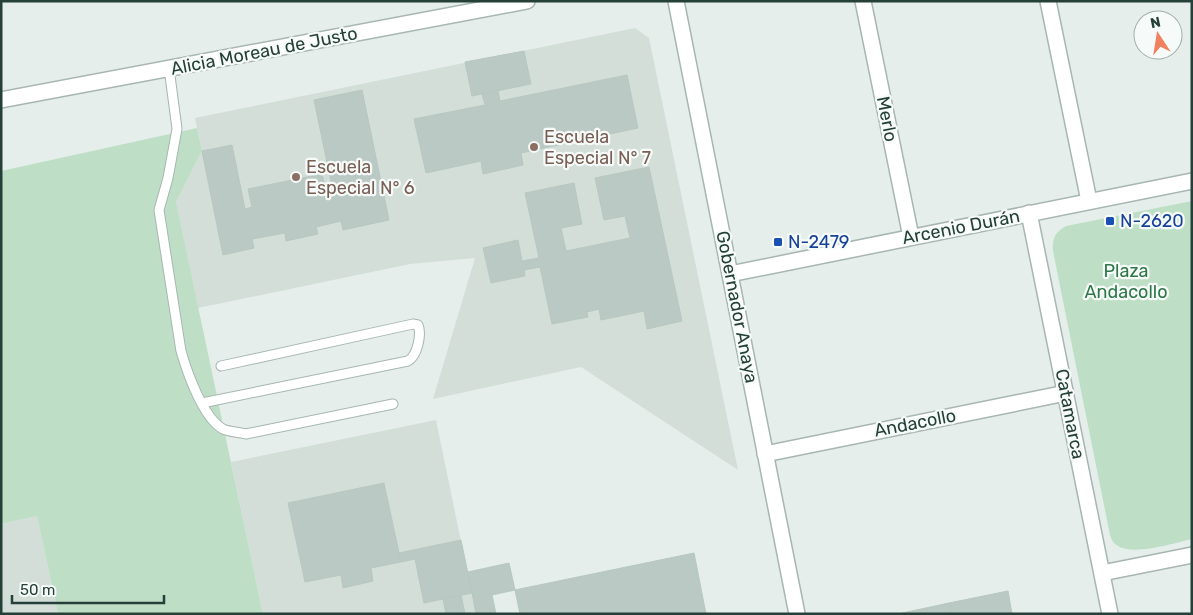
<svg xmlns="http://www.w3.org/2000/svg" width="1193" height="615" viewBox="0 0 1193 615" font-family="Rubik,sans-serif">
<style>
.built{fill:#d3ded9}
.green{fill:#bedfc6}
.building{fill:#bac9c3;stroke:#b7c8c0}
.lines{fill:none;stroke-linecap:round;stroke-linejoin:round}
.service-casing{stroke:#a7b6b1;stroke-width:11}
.minor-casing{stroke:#a7b6b1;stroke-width:18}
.tertiary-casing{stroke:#a7b6b1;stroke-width:18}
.service{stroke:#fff;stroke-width:9}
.minor{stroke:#fff;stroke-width:15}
.tertiary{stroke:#fff;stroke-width:15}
.education-dot{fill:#8d6e63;stroke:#f6faf8;stroke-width:2}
.transit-dot{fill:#1a4fb4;stroke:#f6faf8;stroke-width:2}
.labels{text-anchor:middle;stroke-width:4.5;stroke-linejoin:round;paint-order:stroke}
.street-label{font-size:18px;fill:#244038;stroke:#f6faf8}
.education-label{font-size:18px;fill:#785e54;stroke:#f6faf8;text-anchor:start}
.transit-label{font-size:18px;fill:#164399;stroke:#f6faf8;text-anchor:start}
.park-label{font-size:18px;fill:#2e7748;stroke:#f6faf8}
</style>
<rect width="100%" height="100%" fill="#e5eeea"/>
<g class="built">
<polygon points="635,28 649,38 738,470 581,367 433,399 475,258 410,264 198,308 176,202 202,151 195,118"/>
<polygon points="436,420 476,614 263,614 231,462"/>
<polygon points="37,516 58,614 1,614 1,524"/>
</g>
<g class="green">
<polygon points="197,128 202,151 176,202 263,614 58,614 37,516 1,524 1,171"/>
<path d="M1192,201v338c-17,4 -59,17 -74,7 -6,-3 -8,-10 -9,-16l-56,-279c-1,-12 2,-19 13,-25z"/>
</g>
<g class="building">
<polygon points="524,51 531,84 472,96 465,62"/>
<polygon points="627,75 638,128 521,153 523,165 483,174 481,161 426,173 414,119 485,105 482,94 498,90 500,101"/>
<polygon points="362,90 389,220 343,230 341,221 316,227 318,234 286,241 285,233 252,239 254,248 223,255 202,151 232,145 245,209 252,207 248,189 322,174 326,192 333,191 314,100"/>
<polygon points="649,167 682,321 647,329 644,311 601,320 599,309 587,312 588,317 552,324 540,267 524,270 525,276 491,283 483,248 518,240 522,261 539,258 525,193 574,183 582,224 561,228 566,251 630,238 625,216 604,220 595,178"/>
<polygon points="384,483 401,562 371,568 373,581 343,588 341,575 305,582 288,503"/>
<polygon points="461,540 472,593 424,603 415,559 401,562 399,553"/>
<polygon points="694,553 706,614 520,614 515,590"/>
<polygon points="509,563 515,590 492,595 496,614 476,614 468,572"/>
<polygon points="1008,591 1012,614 952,614 949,603"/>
<polygon points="461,595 465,614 446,614 443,599"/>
<polygon points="949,603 952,614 898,614"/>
</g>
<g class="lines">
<defs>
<g id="service">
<path d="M169,68l8,61 -9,49 -9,32 22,141c6,21 22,67 42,78 6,3 16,3 23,5l147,-30"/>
<path d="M202,403l206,-42c9,-5 14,-26 10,-36l-5,-1 -192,42"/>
</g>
<g id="minor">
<polyline points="863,1 911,237"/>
<polyline points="1048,1 1089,201"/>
<polyline points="1,100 527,1"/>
<polyline points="1029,213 1110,614"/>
<polyline points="765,454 1066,393"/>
<polyline points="1102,573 1192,555"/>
</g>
<g id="tertiary">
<polyline points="676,1 797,614"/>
<polyline points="730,274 1192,181"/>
</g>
</defs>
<use href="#service" class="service-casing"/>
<use href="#minor" class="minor-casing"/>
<use href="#tertiary" class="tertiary-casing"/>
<use href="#service" class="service"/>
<use href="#minor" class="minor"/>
<use href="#tertiary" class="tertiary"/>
</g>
<g class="education-dot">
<circle cx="534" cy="147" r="5"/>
<circle cx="296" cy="177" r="5"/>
</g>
<g class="transit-dot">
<rect x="1105" y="216" width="10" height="10" rx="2.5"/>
<rect x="773" y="237" width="10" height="10" rx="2.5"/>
</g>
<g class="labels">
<g class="street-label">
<text transform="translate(264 51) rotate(-11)" y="6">Alicia Moreau de Justo</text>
<text transform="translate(887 119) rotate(79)" y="6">Merlo</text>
<text transform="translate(961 227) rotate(-11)" y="6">Arcenio Durán</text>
<text transform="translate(737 307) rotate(79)" y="6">Gobernador Anaya</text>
<text transform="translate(1070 414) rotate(79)" y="6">Catamarca</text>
<text transform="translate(915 423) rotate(-11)" y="6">Andacollo</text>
</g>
<g class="education-label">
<text x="544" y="143">Escuela<tspan x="544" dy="21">Especial N° 7</tspan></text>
<text x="306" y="173">Escuela<tspan x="306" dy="21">Especial N° 6</tspan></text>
</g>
<g class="transit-label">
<text x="1120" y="227">N-2620</text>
<text x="788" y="248">N-2479</text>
</g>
<g class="park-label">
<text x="1126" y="277">Plaza<tspan x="1126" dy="21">Andacollo</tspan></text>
</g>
</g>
<rect width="1193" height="615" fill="none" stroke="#244038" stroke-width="5"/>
<g transform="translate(1158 35) rotate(348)"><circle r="24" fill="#f6faf8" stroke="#a2b0ab"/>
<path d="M0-4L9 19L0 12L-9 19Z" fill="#f1805f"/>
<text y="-8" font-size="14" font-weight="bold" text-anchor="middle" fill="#244038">N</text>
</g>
<path d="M12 595v8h152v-8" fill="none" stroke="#244038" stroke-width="2.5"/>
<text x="20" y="595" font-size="15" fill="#244038" stroke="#f6faf8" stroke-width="4" paint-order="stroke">50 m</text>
</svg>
